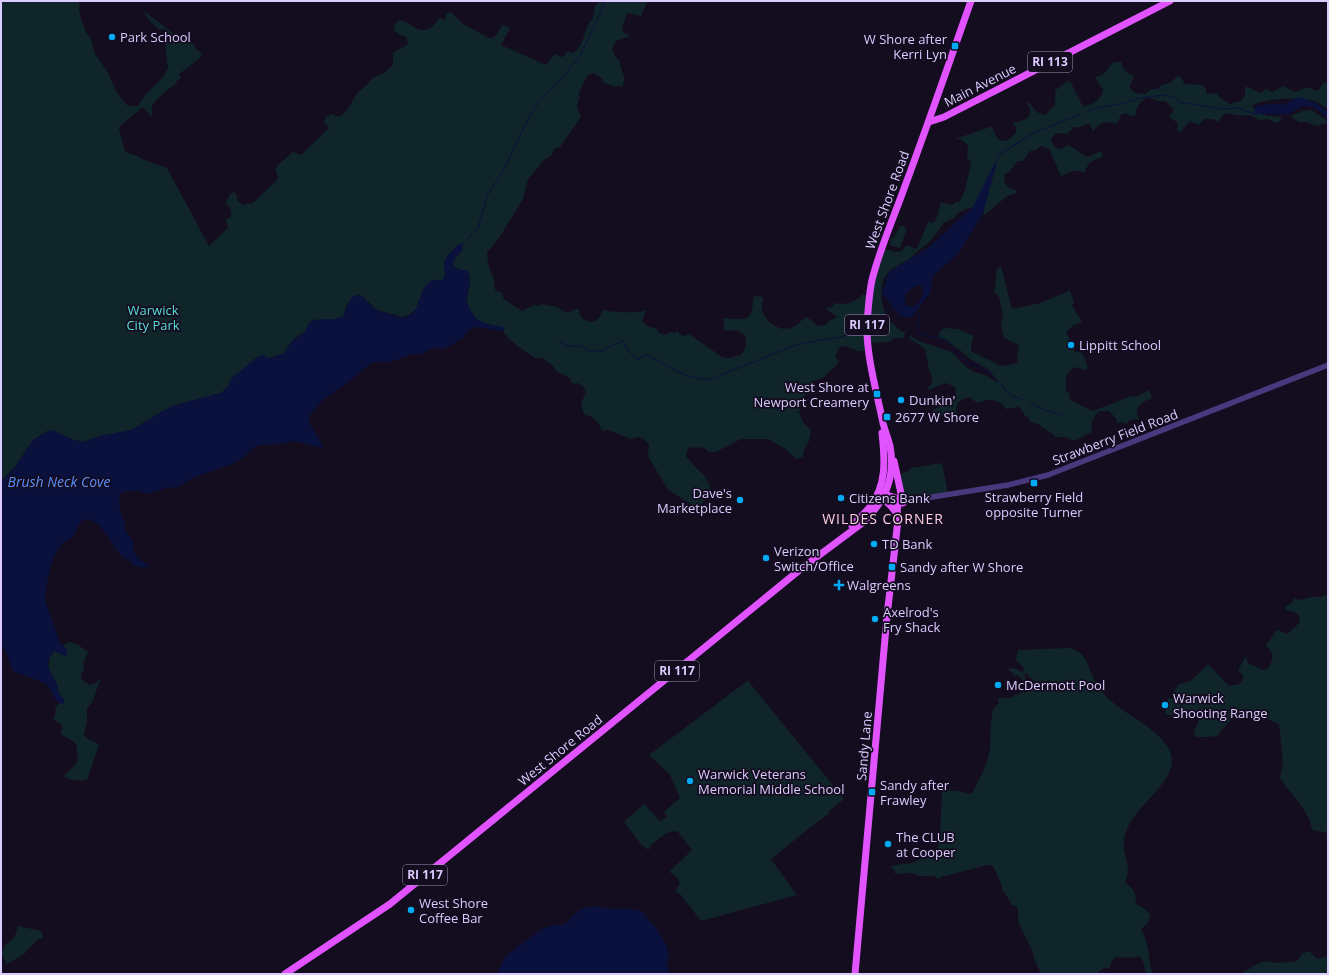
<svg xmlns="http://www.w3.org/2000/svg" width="1329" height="975" viewBox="0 0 1329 975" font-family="'Open Sans',sans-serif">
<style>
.green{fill:#102529}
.water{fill:#09113c;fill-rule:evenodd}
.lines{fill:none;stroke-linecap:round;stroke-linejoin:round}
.stream{stroke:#09113c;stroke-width:1}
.minor{stroke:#49387e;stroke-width:5.5}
.major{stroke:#e153fe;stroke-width:7}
.poi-dot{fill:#01aaf5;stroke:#140c1f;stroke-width:1.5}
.labels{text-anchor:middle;stroke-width:3.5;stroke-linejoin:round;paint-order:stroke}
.shield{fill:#140c1f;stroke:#a092bc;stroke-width:1}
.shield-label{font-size:12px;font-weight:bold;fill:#dccbff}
.poi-label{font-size:13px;fill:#dccbff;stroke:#140c1f;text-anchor:start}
.street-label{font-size:13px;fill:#dccbff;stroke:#140c1f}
.park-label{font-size:13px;fill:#58ded8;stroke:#140c1f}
.water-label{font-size:14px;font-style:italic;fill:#5a90fe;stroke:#140c1f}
.neighbourhood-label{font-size:14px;letter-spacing:1px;fill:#ffcde2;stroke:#140c1f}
</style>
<rect width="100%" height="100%" fill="#140c1f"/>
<g class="green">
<path d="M1,1h77l2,5 -1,3 2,10 5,13 5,7 4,15 12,17 10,22 11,13h10l9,-13 16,-16 5,-9 -3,-24 2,-13 -2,-2 -5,1c-7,-5 -13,-10 -16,-19l39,30h3l4,-2 7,11 5,3 -2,5 -21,16 2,3c-3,2 -4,5 -6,7 -6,5 -21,16 -23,23 -1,3 1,7 0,10l-9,-10 -23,19 -1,3 6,22 5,3 8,2 1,2 28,10 42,78 19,-18 -2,-9 5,-2c1,-6 -1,-10 -5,-14l3,-8 5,-3 3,3v5l6,5 10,-2 26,-25 -4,-8 3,-5 15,-13 8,3 28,-27 -5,-6 2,-5 6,-3 4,2h5l6,-6 11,-18 10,-8 4,-6 12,-5 9,-8v-12l15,-9 -2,-8 -6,-1 -6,-5v-5l5,-5c10,0 18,14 29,9 4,-1 8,-7 12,-11l5,2 1,-6 5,-2 12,12 26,14c8,1 9,-8 14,-13l7,3 -9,17 45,20 9,-11 6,3 3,-1 3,-5 6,2c9,-4 11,-19 15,-28 1,-3 5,-5 5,-8 2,-7 0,-8 5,-15l5,1 1,-2h44l-7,15 -14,-3 -5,16 1,3 7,4 -14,5 -4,8 3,8 5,4c0,13 8,14 2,26l-4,-1 -3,1c-4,-3 -8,-2 -12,-5v-3l-10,-6 -6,3 -9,18 2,2 -3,11 4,10 -21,30 -6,2 -2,6 -7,4 -17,20 -5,20 -22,36 -11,14 -3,2 1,13 7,18 -1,5 2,4 5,1 3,7 18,12 12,-6 5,1 4,-2c4,2 9,1 13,3 6,2 6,6 14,5l1,-2 7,-1h1c-1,8 8,15 16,12 4,-2 6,-7 8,-11 7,2 36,4 43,0l-4,11 7,6 7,1 3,5 6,2 5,-3 4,1 4,-2 1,3 5,2 5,-2 33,23 6,1 13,-3c6,-8 9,-21 -4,-24 -4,-1 -9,0 -13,-1v-12c11,1 26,5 28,-9 1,-4 1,-9 2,-13l9,1c0,3 -2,9 -1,12 2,12 17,23 29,19 6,-2 10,-8 15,-11l5,3 7,6 7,-1 4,-4 8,-4 -12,-9 6,-1 5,-4c10,2 19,0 27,-9l5,2 14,-48 13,4 7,-1 4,-6 10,4 2,-3 10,-24 5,1c8,-9 4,-13 8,-21l11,3 3,-3h4l5,-9 7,-29 -4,-7 1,-12 -8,-6h-5l35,-12h2c6,17 12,18 24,6v-6l-3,-3 1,-2c6,1 18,-4 16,-13 -1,-2 -2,-4 -3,-6h3c4,6 7,11 15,12l10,-10c0,-6 1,-10 0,-15 6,-3 9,-8 15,-9l13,26c9,-3 18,-6 20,-17l-8,-13c11,-1 12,-9 19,-15h8c-1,7 5,12 12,13 0,5 -4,8 -4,13l5,5 10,1 6,-5h6l5,-4 8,-2 9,-8 6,9 18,1 3,4v5l11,-1 3,5 10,6 11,-3 4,-6v-6l1,-3 14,7 6,-4 6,3 11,-6 12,6 12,-5 9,4 3,-2 5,-7h4v27c-5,-4 -11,-7 -17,-9 -12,-3 -49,-2 -59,6 5,10 20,10 30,11l-3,5 -3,1 -7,-4 -10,1 -7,-4 -7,-1 -4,1 -15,-3 -3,2 -5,7 -5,-3h-9l-5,6 -9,-4 -10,11 -3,-1 1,-8 -9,-6 4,-6v-3l-8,-7h-7l-10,-4c-6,3 -13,11 -12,18l-5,1 -6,-3 -4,2 -4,9c-13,-3 -15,-3 -24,7l-4,-8 -9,4h-6l-7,7 -11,-1 -5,6 2,6 3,3 5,1 8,-4c7,4 12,9 19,12l13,-6 2,5 -14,7 -5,10c-9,-5 -15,-1 -23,3l-12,-27 -8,-3 -5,4 -6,1 -7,10h-5l-9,11 -4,2c-3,8 2,15 11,16l1,3 -10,3 -22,19 -8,-8 -9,1 -10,5 -4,5 -9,4 -15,19 -21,18 -19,11 -6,8 -2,7 -1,12 3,14 7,11 11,10 4,-1 -3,7h-8l-7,4 -20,1 -3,8h-7l-13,-5 -5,1 -5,9 4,5c-3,7 -11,10 -15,17l-11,3 -4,9 -6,8 -4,14 4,10 8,8 -2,11 -6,11v5l-7,2 -9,-9 -19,-11h-27l-25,13h-7l-5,-4 -7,-1 -1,1 -5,-1 -3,1 -2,8 11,13 7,6 5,9 4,12 -8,4 -8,10 -6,-6 -23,-14 -20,-34 1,-12 -7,-6 -4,-1 -7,2 -23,-9 -6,1c-3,-8 -8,-15 -17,-16 -6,-11 -4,-12 1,-22l-2,-6 -6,-4 -4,1 -3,-3v-2l-15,-8 -3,-5 -10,-8h-8l-16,-11 -11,-9 -5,-7 2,-3 -18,-4 -11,-5c-2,-6 -9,-11 -9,-17 0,-12 6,-18 0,-32h-8l-6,-4c-1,-6 3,-9 8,-14l-5,-5 -11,13 1,13 -3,7h-8l-12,10 -7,19 -6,5 -7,3 -26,-7 -16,-15h-4l-10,9 -4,13c-11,5 -21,0 -33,5l-3,8 -14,10 -10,14 -15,4 -37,21 -3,8 -7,6 -49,13 -41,24 -31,6 -17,6 -9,-2 -19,-8 -8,-1 -14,9 -18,27 -14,14z"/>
<path d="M1311,110l17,11v4c-4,-3 -6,-2 -10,1l-13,-4h-6l-9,-6 13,-5z"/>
<polygon points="900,226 904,226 907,229 900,248 890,245 891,242 890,241 892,237 893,239"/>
<path d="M1001,267l11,42 28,-6 29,-12h1l4,11 -2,3 10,17 -8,3 -7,6v3l7,17 8,2 6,14 -3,3 -10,-3c-11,8 -9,11 -9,24l3,2 1,7 23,11 38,-15 5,1 13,-7 3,8c-10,4 -19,9 -13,21l-9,1 -4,4 -4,-2 -5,1 -1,-5 -7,-7h-9c-7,5 -10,13 -8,21l-18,9c-7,-3 -11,-6 -18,-3 -4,-7 -11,-7 -16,-13l-9,-3 -2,-4 -4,-2 -6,-10 -4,2 -9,1c-5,-10 -19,-11 -28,-6l-10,-6c-11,4 -13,7 -11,18h-13l-11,2 -1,-6 10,-6 10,-3 4,-6 -1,-9 -9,-4 -17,7 -1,-2 4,-5v-9h-2l-5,-25 -16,-11 3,-4v3l7,4 33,11 13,14 9,6 12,3 10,7 2,-1 -9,-11 -19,-11 -9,-8 -13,-9 -10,-5 2,-6 4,-3 14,1 16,7 -3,9v6l30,15 17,-3 -1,-6 2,-9 -2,-4 -13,-6 -3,-13 2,-10 -4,-18 -5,-6c3,-8 1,-15 3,-23z"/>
<polygon points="942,463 948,493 901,500 897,475 907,472 911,468"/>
<path d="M1328,595v238l-16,-3c-4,-23 -21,-34 -32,-52l3,-15 -4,-39 -31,-12 -16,6 -15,18 -9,1h-12l-2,-6 8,-17 -2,-7h-1c3,6 -2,9 -6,13l-28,-6 3,-16 5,1 -1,-5 6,-9 12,-4 8,-7 10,-10 21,22 11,-2 3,-4v-5l-5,-5 8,-14 2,7 15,7 5,-2c5,-8 7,-15 -2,-22l2,-4c4,-3 5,-10 10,-12l9,4c6,-5 21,-15 7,-22 -4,-2 -5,0 -9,-3l1,-3 6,-3 2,-5 7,2 10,-3h8z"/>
<path d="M69,642l8,2 11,8 -5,12 1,5 -3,7v3l9,6 6,-2 3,-4 1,1 -8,23c-9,7 -4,10 -5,17 0,6 -3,10 -3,16 5,5 10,4 15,9l-12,35c-8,1 -15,1 -22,-3v-3c10,-8 14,-10 12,-24 -1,-3 1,-5 -3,-8 -4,-3 -9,-5 -14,-8l2,-5v-4l-9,-6 3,-7 -1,-4 4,-5 2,1 1,-8 -4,-2 -2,-11 -8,-14 2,-12 5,-6 10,5 2,-1 -2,-7 -2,-3z"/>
<path d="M1069,648c18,4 18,17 25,31 2,6 6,11 10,15 19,24 87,44 63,83 -11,18 -30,31 -39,50 -2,4 -4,10 -4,15 -2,15 9,24 1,41 10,7 11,9 11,21l9,5 5,6 -2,8 -7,6c10,17 6,29 12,45h-7l-3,-13 -4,-5c-4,1 -8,2 -11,2 -13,-1 -14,-4 -19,11l-5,-1 -8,6h-55l-6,-13 -3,-11 -11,-22 -3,-7v-11l-1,-3 -5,-2 -7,-12 -3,-2v-5l-9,-20 -5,-1 -47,12 -2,2 -6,-3h-15l-6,-3 -17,1v-3l-5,-5 12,-2 10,-1 10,-5h5l4,-2 7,-10 2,-11 2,-45 16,1 12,3 2,-1c7,-14 16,-29 18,-44 1,-13 -1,-25 3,-38l-1,-1 7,-7 -2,-5h15l3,-4 3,1 3,-5 4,3c4,-3 7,-7 10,-11l-9,-9 -2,2 5,8 -6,-1 -1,-3 -5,-4 -4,1v-3l-6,-4 7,-1 8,4 2,-1 -1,-4 -7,-7 2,-10z"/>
<path d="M747,681l2,1 95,117 -16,13 1,2 -17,12 -41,33 26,36 -96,26 -21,-27 -5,-2 5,-9 -5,-8 -6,-3 23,-22 -14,-18c-11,-4 -21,10 -29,14l2,1 -3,3 -7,-6 -17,-22 20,-18 16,17 7,-4 -3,-5 16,-14 -10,-23 -21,-20z"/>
<path d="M18,926l24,5 1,7 -6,2 -13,14 -17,10 -6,-10 4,-9c8,-4 11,-10 13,-19z"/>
<polygon points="1309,951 1318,959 1328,956 1328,974 1240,974 1259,963 1266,961 1278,963 1297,961 1303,953"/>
</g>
<g class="water">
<polygon points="1300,97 1314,102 1328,112 1328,119 1316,108 1303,105 1289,114 1254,114 1255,107 1271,104 1284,105"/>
<path d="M999,155l-16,58 -24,40 -26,23 -3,17 -19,25 -11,-2 -18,-23 7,-21 40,-25 43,-39zM919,285l5,3c-1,9 -6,21 -17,18 -7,-10 3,-18 12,-21z"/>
<path d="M459,244l3,1 1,4c-4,6 -11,10 -10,17l6,4h8c6,14 0,20 0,32 0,6 7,11 9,17l12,5 15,3 2,1 -2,3 -28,-4 -8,4 -4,7 -17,10 -4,1 -9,-1 -12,6h-8l-23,8h-16l-4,2 -23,19 -24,17 -14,16 1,8 13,22 -1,2 -28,-7 -14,3 -20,1 -8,4 -9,9 -11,6 -37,13 -17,10 -12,1 -20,6 -7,-3h-14l-6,3 1,17 5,12v7l9,13c-4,11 7,17 15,23 -9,4 -16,-1 -22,-7 -2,-2 -5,-2 -7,-5 -8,-8 -21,-39 -36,-34 -6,2 -8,13 -12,17 -5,4 -11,7 -14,12 -8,14 -11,32 -13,47v4l12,34 2,7 8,10v4l-2,1 -10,-5c-15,12 -2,23 3,35 -2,7 2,8 6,13v4l-3,1 -6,-5 -7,-13 -3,-3 -30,-11 -3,-3 -5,-15 -6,-9v-164l14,-14 18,-27 11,-7 8,-3 22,10 9,2 17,-6 31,-6 41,-24 49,-13 7,-6 3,-8 26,-22c5,-2 7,-3 11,1l15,-4 10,-14 11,-7 6,-11 3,-2 9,-1h13l8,-2c5,-10 4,-22 18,-22 5,4 8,9 13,13 5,4 12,5 18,7 32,11 22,-24 39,-34 3,-2 8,-1 12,-1 4,-6 1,-9 1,-16 1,-8 10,-15 15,-20z"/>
<path d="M597,906c4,1 9,2 13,3 11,0 22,-2 33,3l2,5 10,9 11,18 3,11 -2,9 3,10h-173l7,-16 18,-15 22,-15 9,-3h9l4,-2 12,-12 6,-3z"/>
</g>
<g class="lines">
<g class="stream">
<polyline points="1088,111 1101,107 1125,103 1140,98 1165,95 1173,97 1181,102 1223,109 1239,108 1254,114"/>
<polyline points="999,155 1033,133 1082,114"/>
<polyline points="462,245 478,228 487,196 507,164 521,133 530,116 539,102 563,77 580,55 600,14 605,1"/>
<path d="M915,311l5,3 -3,15 4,5 26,6 21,23 22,9 6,9 6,3c4,10 11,12 21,16"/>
<polyline points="870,323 892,308"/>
<path d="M559,342l10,4h11l11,5h11l10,-6 11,-4 6,11 9,7 10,-4c19,11 40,26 63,24l85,-34c25,-7 46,-4 69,-18"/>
<polyline points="1029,402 1045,410 1062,415"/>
</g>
<polyline class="minor" points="902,500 932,497 1008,485 1048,475 1328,365"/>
<g class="major">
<polyline points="929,122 944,117 1170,1"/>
<polyline points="894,461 903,503"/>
<polyline points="881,493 902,500"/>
<path d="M879,497c7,3 15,11 18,18"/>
<path d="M852,526c5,-6 12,-12 17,-18 18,-22 16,-48 13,-75"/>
<path d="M285,974l105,-70 412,-336 59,-44c24,-21 35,-46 29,-78 -2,-8 -5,-15 -7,-23 -6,-30 -17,-68 -16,-98 1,-15 2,-31 5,-45 8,-32 22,-63 33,-94 23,-62 44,-123 66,-185"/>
<path d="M855,974l32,-358 11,-96c-1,-8 -2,-15 4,-20"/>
</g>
</g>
<g class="poi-dot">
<circle cx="112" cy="37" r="4"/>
<rect x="951" y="42" width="8" height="8" rx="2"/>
<circle cx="1071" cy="345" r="4"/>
<rect x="873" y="390" width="8" height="8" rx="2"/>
<circle cx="901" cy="400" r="4"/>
<rect x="883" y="413" width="8" height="8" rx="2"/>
<rect x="1030" y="479" width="8" height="8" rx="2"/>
<circle cx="841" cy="498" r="4"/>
<circle cx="740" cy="500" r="4"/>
<circle cx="874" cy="544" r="4"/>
<circle cx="766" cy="558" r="4"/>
<rect x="888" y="563" width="8" height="8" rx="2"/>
<path d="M837 579h4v4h4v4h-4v4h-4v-4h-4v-4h4z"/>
<circle cx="875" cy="619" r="4"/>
<circle cx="998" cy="685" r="4"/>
<circle cx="1165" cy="705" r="4"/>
<circle cx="690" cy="781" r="4"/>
<rect x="868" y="788" width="8" height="8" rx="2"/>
<circle cx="888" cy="844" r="4"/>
<circle cx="411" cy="910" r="4"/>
</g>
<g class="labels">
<g class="shield">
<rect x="1028" y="52" width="44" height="20" rx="3"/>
<rect x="845" y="315" width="44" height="20" rx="3"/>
<rect x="655" y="661" width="44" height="20" rx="3"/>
<rect x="403" y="865" width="44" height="20" rx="3"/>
</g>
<g class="shield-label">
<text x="1050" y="66">RI 113</text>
<text x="867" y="329">RI 117</text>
<text x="677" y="675">RI 117</text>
<text x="425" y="879">RI 117</text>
</g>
<g class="poi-label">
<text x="120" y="42">Park School</text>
<text x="947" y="44" text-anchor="end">W Shore after<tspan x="947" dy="15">Kerri Lyn</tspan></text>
<text x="1079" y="350">Lippitt School</text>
<text x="869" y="392" text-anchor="end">West Shore at<tspan x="869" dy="15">Newport Creamery</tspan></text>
<text x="909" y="405">Dunkin'</text>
<text x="895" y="422">2677 W Shore</text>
<text x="732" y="498" text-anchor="end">Dave's<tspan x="732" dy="15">Marketplace</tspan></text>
<text x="1034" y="502" text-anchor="middle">Strawberry Field<tspan x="1034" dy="15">opposite Turner</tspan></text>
<text x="849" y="503">Citizens Bank</text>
<text x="882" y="549">TD Bank</text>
<text x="774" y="556">Verizon<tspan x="774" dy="15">Switch/Office</tspan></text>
<text x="900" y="572">Sandy after W Shore</text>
<text x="847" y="590">Walgreens</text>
<text x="883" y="617">Axelrod's<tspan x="883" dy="15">Fry Shack</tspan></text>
<text x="1006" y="690">McDermott Pool</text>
<text x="1173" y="703">Warwick<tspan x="1173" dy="15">Shooting Range</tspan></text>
<text x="698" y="779">Warwick Veterans<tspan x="698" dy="15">Memorial Middle School</tspan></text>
<text x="880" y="790">Sandy after<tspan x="880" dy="15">Frawley</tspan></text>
<text x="896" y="842">The CLUB<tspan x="896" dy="15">at Cooper</tspan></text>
<text x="419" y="908">West Shore<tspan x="419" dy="15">Coffee Bar</tspan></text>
</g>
<g class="street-label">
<text transform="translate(980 85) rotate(-27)" y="5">Main Avenue</text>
<text transform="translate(887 200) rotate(-70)" y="5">West Shore Road</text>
<text transform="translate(1115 437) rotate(-21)" y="5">Strawberry Field Road</text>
<text transform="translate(864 746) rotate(-85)" y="5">Sandy Lane</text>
<text transform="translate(560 750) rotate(-39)" y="5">West Shore Road</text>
</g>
<g class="park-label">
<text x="153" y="315">Warwick<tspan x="153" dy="15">City Park</tspan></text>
</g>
<g class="water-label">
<text x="59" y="487">Brush Neck Cove</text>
</g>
<g class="neighbourhood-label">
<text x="883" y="524">WILDES CORNER</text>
</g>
</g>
<rect width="1329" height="975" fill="none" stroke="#dccbff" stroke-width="4"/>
</svg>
